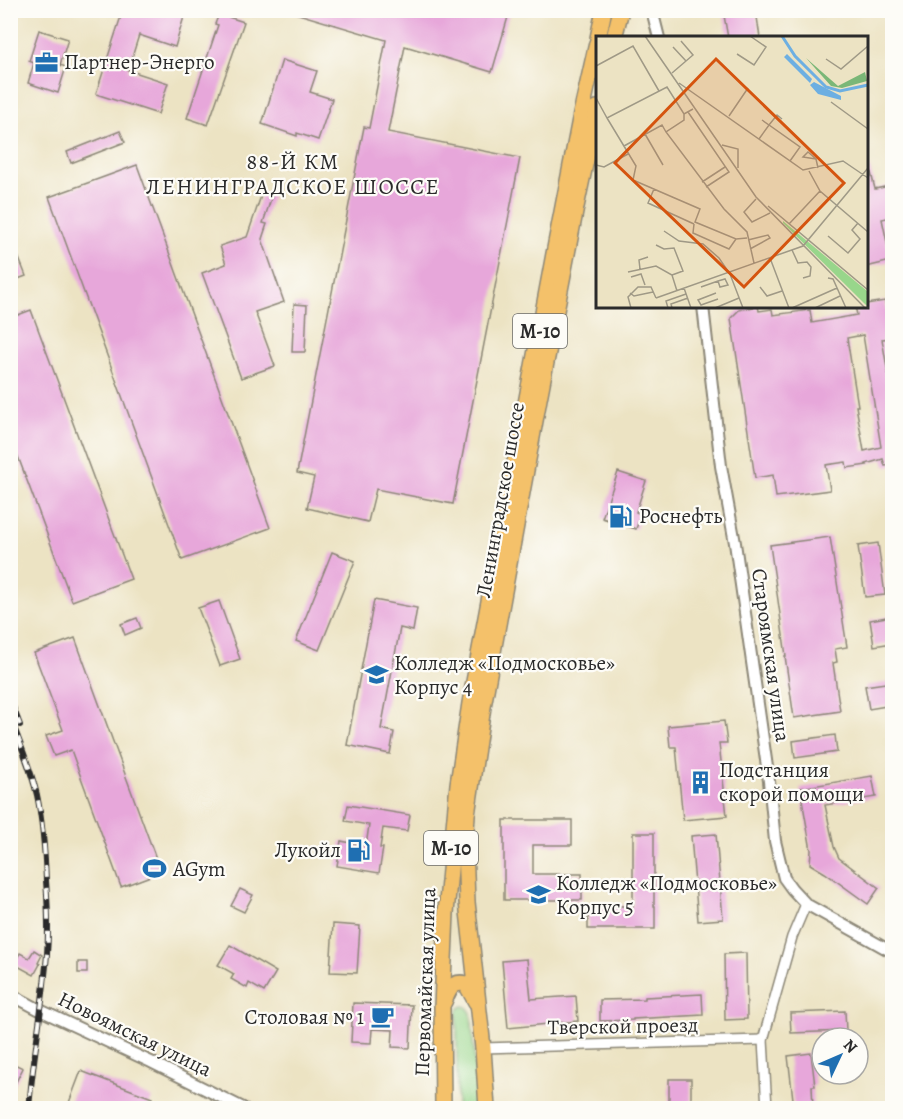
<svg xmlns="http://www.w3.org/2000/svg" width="903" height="1119" viewBox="0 0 903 1119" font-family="Alegreya,serif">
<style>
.green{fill:#98d68b;stroke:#62805b;stroke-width:1.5}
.building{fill:#e7a7da;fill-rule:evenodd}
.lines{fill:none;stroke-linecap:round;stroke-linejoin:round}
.minor-casing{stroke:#8c8777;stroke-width:12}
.tertiary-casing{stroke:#8c8777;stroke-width:14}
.trunk-casing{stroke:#8c8777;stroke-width:18}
.minor{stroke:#fff;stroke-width:9}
.tertiary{stroke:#fff;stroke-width:10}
.trunk{stroke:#f4c16a;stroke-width:15}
.rail-casing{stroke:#2b2b2b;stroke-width:6}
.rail{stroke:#fdfcf7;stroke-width:4;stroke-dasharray:11;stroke-linecap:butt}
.labels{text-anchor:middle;stroke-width:4.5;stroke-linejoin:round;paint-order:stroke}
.shield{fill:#fdfcf7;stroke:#6a6a68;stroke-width:1.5}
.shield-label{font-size:20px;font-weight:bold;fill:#2b2b2b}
.poi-label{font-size:21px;fill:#2b2b2b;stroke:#fdfcf7;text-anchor:start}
.street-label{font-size:21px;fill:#2b2b2b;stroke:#fdfcf7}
.neighbourhood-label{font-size:22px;letter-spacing:1.5px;fill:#2b2b2b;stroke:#fdfcf7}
.inset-river{fill:none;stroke:#6dafe2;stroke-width:3}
.inset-road{fill:none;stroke:#9f9986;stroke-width:1.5}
.view{fill:#d5540f;fill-opacity:0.15;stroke:#d5540f;stroke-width:3}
.inset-edge{fill:none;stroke:#2b2b2b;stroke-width:3}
</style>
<rect width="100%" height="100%" fill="#fdfcf7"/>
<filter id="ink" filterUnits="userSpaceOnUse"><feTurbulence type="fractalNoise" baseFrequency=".0167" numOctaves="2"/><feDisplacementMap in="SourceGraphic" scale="12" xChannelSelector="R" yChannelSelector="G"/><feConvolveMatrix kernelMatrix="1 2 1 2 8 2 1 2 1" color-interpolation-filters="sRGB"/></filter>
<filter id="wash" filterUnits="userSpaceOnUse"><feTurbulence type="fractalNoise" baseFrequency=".008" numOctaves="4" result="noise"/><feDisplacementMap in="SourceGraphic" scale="24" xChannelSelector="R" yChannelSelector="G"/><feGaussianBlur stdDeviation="1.35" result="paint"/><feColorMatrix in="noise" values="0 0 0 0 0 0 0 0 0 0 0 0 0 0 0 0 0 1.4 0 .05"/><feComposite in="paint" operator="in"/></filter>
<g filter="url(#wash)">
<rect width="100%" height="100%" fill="#ece3c3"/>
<polygon class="green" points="463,1006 467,1007 471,1013 478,1108 457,1108 457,1013 459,1008"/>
<g id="blocks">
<g class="building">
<polygon points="123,10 186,10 175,47 139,35 128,70 168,83 158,114 96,94"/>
<polygon points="295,10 510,10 492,72 405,46 388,132 520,158 453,504 376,489 368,522 307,508 314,477 297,473 364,127 369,128 386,40 295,13"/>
<polygon points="723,10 756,10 760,38 728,38"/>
<polygon points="219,14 244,22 208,125 187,118 218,25 215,24"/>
<polygon points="39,30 68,39 60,65 66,67 58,93 28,83 34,63 29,61"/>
<polygon points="282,60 317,71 310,92 332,99 318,140 297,133 297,136 262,124"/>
<polygon points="120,131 125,142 71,163 67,152"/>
<polygon points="137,165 270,528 182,560 49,197"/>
<polygon points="869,165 875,189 889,186 892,201 892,217 882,219 891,261 866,267 866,166"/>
<polygon points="262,193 272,196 263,223 267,224 262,239 284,302 255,312 275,366 241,378 202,273 226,264 220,246 247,237"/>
<polygon points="11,238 26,276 10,282 10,239"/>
<path d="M885,301l2,9h5v28l-10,1 10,58v68l-7,1 -2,-7 -17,5 1,1 -20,3 -1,-6 -20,3 4,25 -54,7 -3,-22 -18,3 -24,-160 8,-8 19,-4 1,5 13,-2 1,6 37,-5 2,13 45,-8 -2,-9h11v-2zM863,335l18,112 -17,4 -8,-45h2l-11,-68z"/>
<polygon points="294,304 307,305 305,352 292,352"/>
<polygon points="31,310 131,579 72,601 10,435 10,318"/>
<polygon points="618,472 646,481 636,512 641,514 636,529 602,518"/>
<polygon points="830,537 847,647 835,649 837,662 833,663 840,711 794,718 785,656 786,656 770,545"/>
<polygon points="878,543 885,595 865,597 858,546"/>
<polygon points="332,552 355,561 319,650 296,641"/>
<polygon points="374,600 417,608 413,631 400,628 381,729 394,732 390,754 347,745"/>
<polygon points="219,601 240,659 220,666 198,608"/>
<polygon points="892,616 892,643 874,646 870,620"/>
<polygon points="137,618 141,628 125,635 121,624"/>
<polygon points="75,638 161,872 121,887 71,750 54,756 46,736 63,730 34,653"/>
<polygon points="892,682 892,705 869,709 865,686"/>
<polygon points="724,721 727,743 719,743 727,816 683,820 676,747 670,747 668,726"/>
<polygon points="835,735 837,752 795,758 793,741"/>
<polygon points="872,776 876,797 825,805 834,847 839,858 879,888 868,904 825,873 810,864 811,850 800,788"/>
<polygon points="348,805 410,815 407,831 383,828 380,848 383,848 379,873 337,866 341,841 366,846 369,825 345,821"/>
<polygon points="504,820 572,820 572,845 533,845 533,874 582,874 582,900 504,900"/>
<polygon points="633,833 654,833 654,906 655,906 655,929 588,929 588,906 633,906"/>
<polygon points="716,834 723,919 698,921 691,836"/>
<polygon points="240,889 253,895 244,912 231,906"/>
<polygon points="333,924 360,926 357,973 330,972"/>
<polygon points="230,945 276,972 264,992 249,983 247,988 231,979 234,974 218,965"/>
<polygon points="34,950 42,955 38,963 40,964 34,975 14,964 20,953 29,958"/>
<polygon points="746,953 747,1019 725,1020 724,954"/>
<polygon points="527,959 531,999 576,996 578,1021 508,1028 502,961"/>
<rect x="78" y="962" width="9" height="11"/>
<polygon points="702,994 703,1015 633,1019 633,1020 600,1021 600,1000 645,999 645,997"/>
<polygon points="353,1003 412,1005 410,1048 392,1047 393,1030 372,1029 371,1043 351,1042"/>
<polygon points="845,1011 846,1031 791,1033 790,1013"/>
<polygon points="811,1053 815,1086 812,1086 813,1108 794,1108 788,1056"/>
<polygon points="10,1062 23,1068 10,1094"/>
<polygon points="81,1071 152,1098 148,1108 67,1108"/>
<rect x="669" y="1079" width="22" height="29"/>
</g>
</g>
</g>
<g filter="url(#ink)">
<use href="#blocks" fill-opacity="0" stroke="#8c8777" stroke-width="1.5"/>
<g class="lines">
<defs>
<g id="minor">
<polyline points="483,1048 763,1040"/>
<polyline points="767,1108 763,1040 792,937 806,904"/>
</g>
<g id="tertiary">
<polyline points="652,10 659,38"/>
<polyline points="703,306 721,466 735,543 769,781 775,841 784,878 792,889 806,904 892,952"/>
<polyline points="10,994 40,1010 151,1062 243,1108"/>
</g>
<g id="trunk">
<polyline points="598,38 604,10"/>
<polyline points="614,38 621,10"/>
<path d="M444,1002c4,-11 8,-22 22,-18l10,18"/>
<polyline points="443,1108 442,1007 446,913 458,784 470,703 556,243 581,114 597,43"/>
<polyline points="487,1108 483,1048 467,902 465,847 467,815 483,707 539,399 576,207 597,108"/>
</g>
</defs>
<use href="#minor" class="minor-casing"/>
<use href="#tertiary" class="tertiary-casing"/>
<use href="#trunk" class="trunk-casing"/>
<use href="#minor" class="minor"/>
<use href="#tertiary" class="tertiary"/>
<use href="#trunk" class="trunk"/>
<defs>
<g id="rail">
<polyline points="10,699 20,725"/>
<path d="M10,717c10,26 21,52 27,78 6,29 8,58 9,86 2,25 3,49 1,73 -4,52 -14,103 -18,154"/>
</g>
</defs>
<use href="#rail" class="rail-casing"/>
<use href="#rail" class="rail"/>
</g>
</g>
<defs>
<symbol id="office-bare" viewBox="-9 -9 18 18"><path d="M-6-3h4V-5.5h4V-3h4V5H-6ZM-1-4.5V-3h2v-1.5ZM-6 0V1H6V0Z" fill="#1f6fb2" stroke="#fdfcf7" stroke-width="2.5" paint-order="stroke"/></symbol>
<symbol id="fuel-bare" viewBox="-9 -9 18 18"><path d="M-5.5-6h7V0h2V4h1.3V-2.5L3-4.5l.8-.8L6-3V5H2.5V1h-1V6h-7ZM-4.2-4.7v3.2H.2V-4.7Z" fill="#1f6fb2" stroke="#fdfcf7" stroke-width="2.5" paint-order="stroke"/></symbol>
<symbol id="university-bare" viewBox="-9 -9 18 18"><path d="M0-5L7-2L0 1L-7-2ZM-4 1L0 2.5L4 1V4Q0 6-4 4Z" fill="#1f6fb2" stroke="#fdfcf7" stroke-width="2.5" paint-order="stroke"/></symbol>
<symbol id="building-bare" viewBox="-9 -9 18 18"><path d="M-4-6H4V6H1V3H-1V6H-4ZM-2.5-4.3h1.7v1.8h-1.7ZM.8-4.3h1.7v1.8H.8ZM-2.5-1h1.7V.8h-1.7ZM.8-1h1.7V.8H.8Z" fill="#1f6fb2" stroke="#fdfcf7" stroke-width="2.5" paint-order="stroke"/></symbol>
<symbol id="stadium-bare" viewBox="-9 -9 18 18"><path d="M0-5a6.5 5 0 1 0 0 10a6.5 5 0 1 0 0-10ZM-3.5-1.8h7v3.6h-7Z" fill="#1f6fb2" stroke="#fdfcf7" stroke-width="2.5" paint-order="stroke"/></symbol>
<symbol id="cafe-bare" viewBox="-9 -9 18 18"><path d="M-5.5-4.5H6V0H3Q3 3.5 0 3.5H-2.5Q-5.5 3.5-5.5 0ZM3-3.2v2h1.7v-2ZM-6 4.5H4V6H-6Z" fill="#1f6fb2" stroke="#fdfcf7" stroke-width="2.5" paint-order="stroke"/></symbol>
</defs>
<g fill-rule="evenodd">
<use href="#office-bare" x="30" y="46" width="33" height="33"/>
<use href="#fuel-bare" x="604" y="500" width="33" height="33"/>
<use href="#university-bare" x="360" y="658" width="33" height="33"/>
<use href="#building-bare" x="684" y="766" width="33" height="33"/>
<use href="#fuel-bare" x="342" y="834" width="33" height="33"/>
<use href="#stadium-bare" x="138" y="852" width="33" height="33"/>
<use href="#university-bare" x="522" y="878" width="33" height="33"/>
<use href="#cafe-bare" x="366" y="1000" width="33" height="33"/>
</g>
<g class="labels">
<g class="shield">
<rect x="513" y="314" width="54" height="34" rx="4.5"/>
<rect x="424" y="831" width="54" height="34" rx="4.5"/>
</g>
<g class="shield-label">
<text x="540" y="338">М-10</text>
<text x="451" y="855">М-10</text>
</g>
<g class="poi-label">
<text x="64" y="69">Партнер-Энерго</text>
<text x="639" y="523">Роснефть</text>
<text x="394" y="670">Колледж «Подмосковье»<tspan x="394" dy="24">Корпус 4</tspan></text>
<text x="719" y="777">Подстанция<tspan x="719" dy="24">скорой помощи</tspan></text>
<text x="341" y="857" text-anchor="end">Лукойл</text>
<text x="173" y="876">AGym</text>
<text x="556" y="890">Колледж «Подмосковье»<tspan x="556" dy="24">Корпус 5</tspan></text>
<text x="364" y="1024" text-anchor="end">Столовая № 1</text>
</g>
<g class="street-label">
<text transform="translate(500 500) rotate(-80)" y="7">Ленинградское шоссе</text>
<text transform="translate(771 655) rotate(82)" y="7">Староямская улица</text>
<text transform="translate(425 982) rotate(-88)" y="7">Первомайская улица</text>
<text transform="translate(623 1026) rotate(-1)" y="7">Тверской проезд</text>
<text transform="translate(135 1034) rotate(26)" y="7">Новоямская улица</text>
</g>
<g class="neighbourhood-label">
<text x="293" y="169">88-Й КМ<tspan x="293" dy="25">ЛЕНИНГРАДСКОЕ ШОССЕ</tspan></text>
</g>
</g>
<g transform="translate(596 36)">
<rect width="272" height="272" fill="#ece3c3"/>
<path d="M187,185l84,70v15l-84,-83z" fill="#98d68b"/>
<path d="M210,22l32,28 27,-14 2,9 -25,7 -11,-2z" fill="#7ab777"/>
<path d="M191,18l25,25 -2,4 -26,-26zM218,46l27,14v4l-23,-6 -8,-9z" fill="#6dafe2"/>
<path class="inset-river" d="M186,0l13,20 31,31 14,4 28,-6"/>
<path class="inset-road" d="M49,0l111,161 109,111M77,11l13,14M141,18l17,11 12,-18 -16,-11M230,23l15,10 27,-23M0,30l37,-20 26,45M76,37l21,-18 -12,-14M83,47l124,87 40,-9 25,17M0,62l11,20 60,-31 17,27 9,-5M235,66l37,27M92,76l41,60 -23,15M88,78v6l-18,12 58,77 23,23 7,31M133,80l19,-28M11,82l29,48 -3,14 67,29 -5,13 41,17 11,-1M166,84l7,5 8,-10 5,4M49,98l18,31M163,103l10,-14 31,22 -10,14M126,109l16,4v19M28,110l38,-21 4,7M220,123l-13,-2 5,-5 8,7 2,9M0,129l8,2 24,-13M213,135l11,20 48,41M106,146l23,-15M58,153l-6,14 46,21M160,163l-12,13 8,10 18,-9M172,170l100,84M98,188l-1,9 36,16 7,-10M193,188l31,-33M68,195l15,10 24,3 16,14 11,16 13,34M232,200l20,17 12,-14 -8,-9 6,-7M152,204l20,-5 2,3 -20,11M60,209l8,4 10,-1 9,23 -11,4M196,214l6,13 9,-1 4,5 -1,9 -7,2M174,222l19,50M44,233l-1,-9 9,-3M32,236l28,-6 16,9 5,16M35,241l10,-3 4,11M232,242l5,1 13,29M105,251l17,-6 7,-2 3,6 -8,2 -2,-6M164,251l7,9 15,-5M88,252l7,20M34,257l4,3 19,-4M120,257l-18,7 3,5 17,-6M60,262l147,-52 65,-78M35,272l-3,-11 10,-10h13l5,11M72,272l-2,-7 20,-7M76,272l-1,-4 17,-6M119,272l24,-10M196,272l45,-20M219,272l25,-12"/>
<path class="view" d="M120,23l128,124 -100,104 -129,-124z"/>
<rect width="272" height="272" class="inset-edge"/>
</g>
<rect width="903" height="1119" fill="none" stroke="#fdfcf7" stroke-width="36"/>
<g transform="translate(840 1056) rotate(46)"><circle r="28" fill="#fdfcf7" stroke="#a9a8a5" stroke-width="1.5"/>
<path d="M0-4.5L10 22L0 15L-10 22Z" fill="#1f6fb2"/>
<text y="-9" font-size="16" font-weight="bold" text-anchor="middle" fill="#2b2b2b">N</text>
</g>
</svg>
